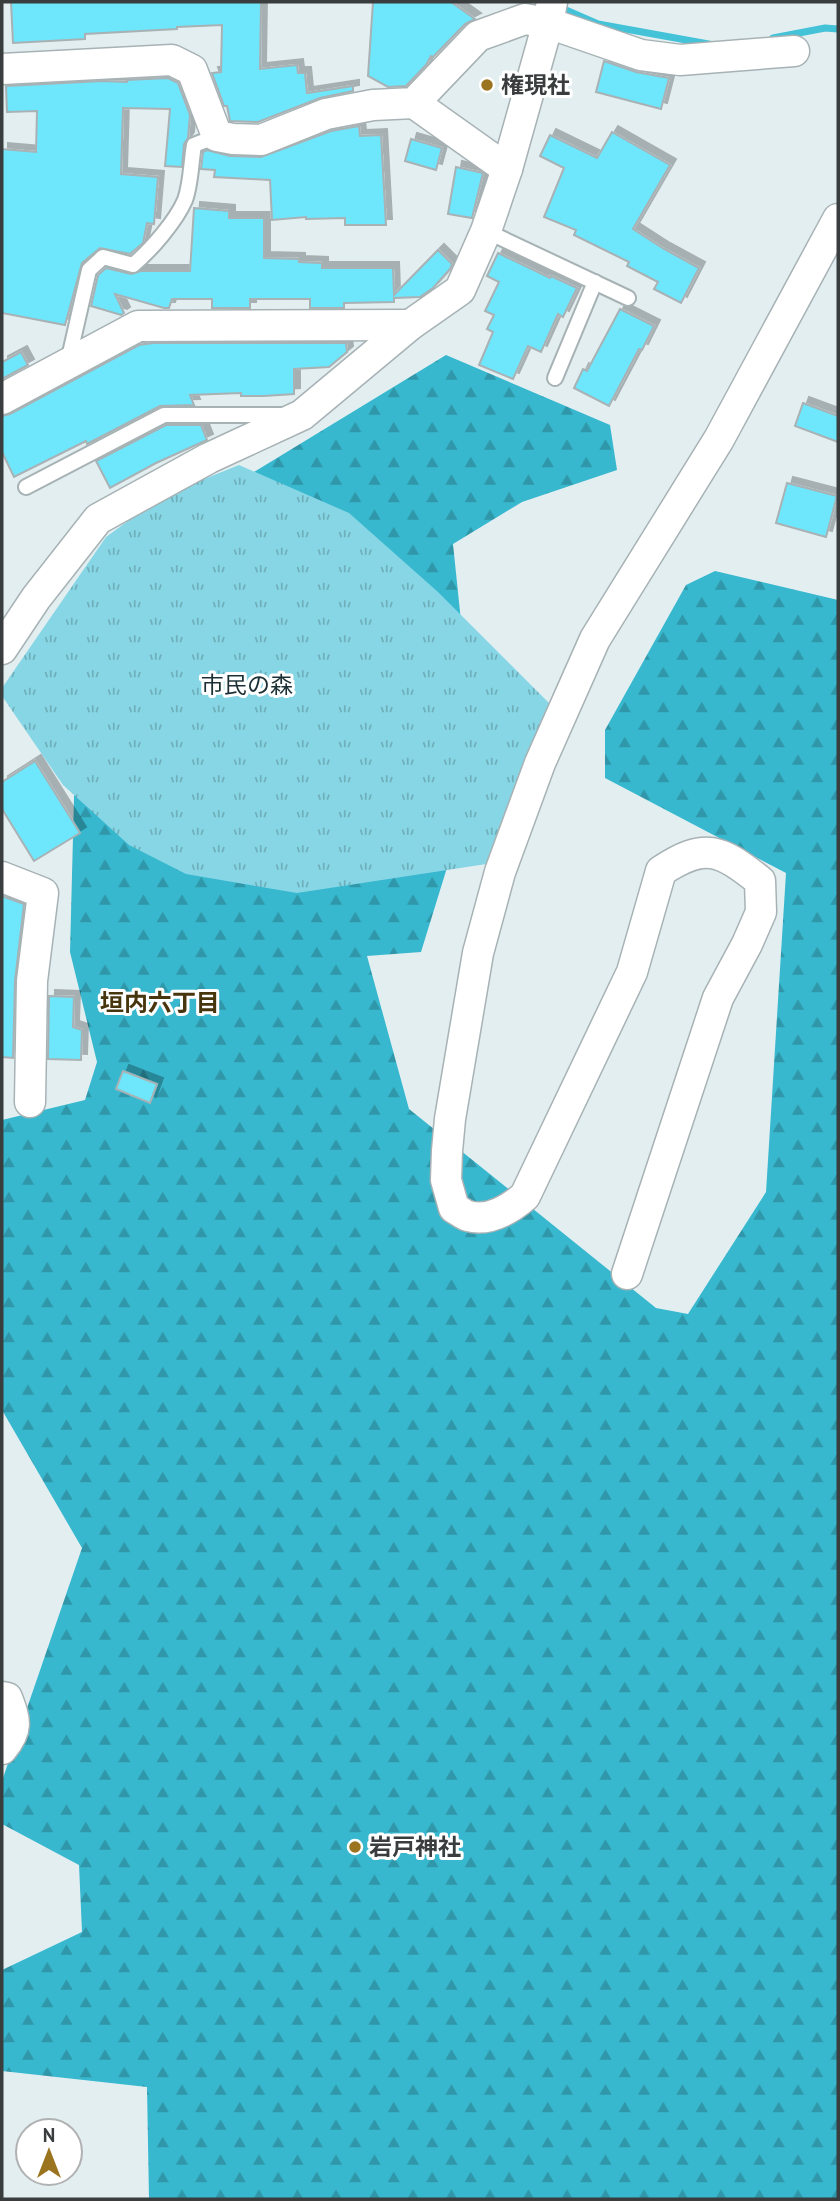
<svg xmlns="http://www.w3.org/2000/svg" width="840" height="2201" viewBox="0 0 840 2201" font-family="'PT Sans','Noto Sans JP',sans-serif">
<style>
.forest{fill:url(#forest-firs)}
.park{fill:url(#park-tufts)}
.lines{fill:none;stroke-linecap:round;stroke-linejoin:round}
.stream{stroke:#44c2d7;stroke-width:7}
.building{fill:#6ee6fc;stroke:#a8b2b5;stroke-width:2;filter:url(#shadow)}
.service-casing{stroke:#a7b2b5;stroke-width:18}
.minor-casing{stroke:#a7b2b5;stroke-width:33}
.service{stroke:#fff;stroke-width:14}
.minor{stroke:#fff;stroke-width:30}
.poi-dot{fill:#9a741f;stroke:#fff;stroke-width:2.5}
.labels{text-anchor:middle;stroke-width:6;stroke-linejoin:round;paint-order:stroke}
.poi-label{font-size:23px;font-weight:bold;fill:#393d3e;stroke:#fff;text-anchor:start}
.park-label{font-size:23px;fill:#1b3034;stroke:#fff}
.neighbourhood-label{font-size:24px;font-weight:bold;fill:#47350d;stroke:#fff}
</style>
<defs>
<pattern id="forest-firs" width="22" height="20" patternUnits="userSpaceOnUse" patternTransform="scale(1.75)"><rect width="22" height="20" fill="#37b8ce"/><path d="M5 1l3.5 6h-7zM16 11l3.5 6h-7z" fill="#2f97a9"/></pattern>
<pattern id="park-tufts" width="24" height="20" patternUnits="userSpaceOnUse" patternTransform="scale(1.75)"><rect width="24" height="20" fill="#87d6e5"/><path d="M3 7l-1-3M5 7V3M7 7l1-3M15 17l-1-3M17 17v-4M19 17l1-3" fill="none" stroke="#6fafbb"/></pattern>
<filter id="shadow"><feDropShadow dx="6" dy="-6" stdDeviation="0" flood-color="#0004"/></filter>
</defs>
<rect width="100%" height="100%" fill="#e3eef1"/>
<polygon class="forest" points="446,355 610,425 617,470 522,502 453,544 468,689 483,751 421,952 367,956 409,1109 656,1308 688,1314 766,1192 786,873 605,778 605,730 686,585 715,571 838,600 838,2199 149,2199 147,2087 2,2071 2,1970 82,1932 79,1865 2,1824 2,1781 82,1548 2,1410 2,1120 85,1100 97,1062 70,952 76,721 180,517"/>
<polygon class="park" points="239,465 349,513 438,592 554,708 493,863 297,893 186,874 129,845 63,785 2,696 2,688 106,537 162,496"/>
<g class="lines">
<g class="stream">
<polyline points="559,7 598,24 714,45"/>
<polyline points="773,38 825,28 838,29"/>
</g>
</g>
<g class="building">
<polygon points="11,2 261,2 260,69 297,65 298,73 305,73 307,93 353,86 353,91 320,98 258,122 230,121 227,106 224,106 212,73 221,72 222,25 177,27 177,29 85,34 85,39 13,43"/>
<polygon points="373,2 451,2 475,19 465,24 433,57 431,56 426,65 406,86 388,87 368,76"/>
<polygon points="604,61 636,72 669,78 661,109 596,92"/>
<polygon points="168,78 178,83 190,115 188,138 184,144 182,167 165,166 170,109 123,108 121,174 158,177 154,224 147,223 143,243 130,254 100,248 82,263 65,325 2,313 2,149 36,152 37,111 7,112 6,86 102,81 127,82 127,80"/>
<polygon points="359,126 360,136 381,135 386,225 345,225 345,218 306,219 306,217 272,220 270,180 214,177 215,170 201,169 203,152 207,150 230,156 261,157 331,131"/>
<polygon points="612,132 670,165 633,229 664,249 699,268 681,303 654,289 658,282 627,266 629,262 574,235 576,230 544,217 564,168 540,156 550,135 597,158"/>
<polygon points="411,139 442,148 436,170 405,161"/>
<polygon points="456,167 483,173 472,218 448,214"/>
<polygon points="194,208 229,211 229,218 264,218 264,258 299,259 299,262 322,263 322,268 393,268 394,295 438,250 452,264 450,269 433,288 420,297 394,298 394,302 344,303 344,308 310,308 310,299 250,299 250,308 212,308 212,299 172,299 169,308 164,308 115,294 124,313 121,315 91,306 98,275 106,268 131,274 141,271 190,271"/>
<polygon points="498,253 550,278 551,276 577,288 563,317 558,314 541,352 528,346 513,379 479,365 493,332 487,329 494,315 485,311 499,282 487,276"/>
<polygon points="620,309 654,326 642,350 639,349 609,406 574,388 583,369 587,371"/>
<polygon points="153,343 346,343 347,352 329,367 294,369 294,394 264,396 241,396 241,393 190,395 194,405 160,406 87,444 86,441 14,477 2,452 2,416 10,414 139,345"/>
<polygon points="21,352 28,365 2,379 2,362"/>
<polygon points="803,403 838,416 838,442 795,426"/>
<polygon points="166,425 201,425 207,440 156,463 110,488 96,461"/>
<polygon points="787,483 837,496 826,537 776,523"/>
<polygon points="35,761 80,833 34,861 2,809 2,782"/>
<polygon points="2,896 24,904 15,981 13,1058 2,1057"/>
<polygon points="49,996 74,997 73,1027 82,1030 81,1060 48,1059"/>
<polygon points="123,1071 157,1084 150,1103 116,1089"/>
</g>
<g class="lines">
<defs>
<g id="service">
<polyline points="486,231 628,298"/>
<path d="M68,362l21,-92 14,-13 30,8c18,-15 43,-44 52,-65 6,-16 6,-38 9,-55l23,-9"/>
<polyline points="555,378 595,282"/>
<polyline points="26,487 164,415 284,415"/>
</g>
<g id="minor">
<polyline points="2,69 172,60 192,70 217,136 233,139 261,140 326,114 373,105 414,103 478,36 525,19 548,23 641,55 680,60 794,51"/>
<polyline points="414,103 507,169"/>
<polyline points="2,399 138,326 410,325"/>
<polyline points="2,649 36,598 98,519 209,458 302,415 410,325 460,290 486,231 507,169 548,23 552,2"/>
<polyline points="2,877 43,893 32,981 30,1102"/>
<path d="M627,1274l91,-276 29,-54 14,-32 -1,-31c-40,-32 -55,-39 -99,-10l-29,101 -107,224c-14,12 -36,26 -57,20 -4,-1 -10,-6 -14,-8l-8,-28 1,-29 3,-32 28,-166 22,-81 40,-109 55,-124 124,-200 119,-220"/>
<path d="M2,1697l5,1c9,23 11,32 -5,51"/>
</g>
</defs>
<use href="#service" class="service-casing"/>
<use href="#minor" class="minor-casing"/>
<use href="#service" class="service"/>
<use href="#minor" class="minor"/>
</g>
<g class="poi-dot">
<circle cx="487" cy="85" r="7"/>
<circle cx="355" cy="1847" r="7"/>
</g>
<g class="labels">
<g class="poi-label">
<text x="501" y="93">権現社</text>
<text x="369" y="1855">岩戸神社</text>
</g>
<g class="park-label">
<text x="247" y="693">市民の森</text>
</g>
<g class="neighbourhood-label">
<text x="160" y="1011">垣内六丁目</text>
</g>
</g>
<rect width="840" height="2201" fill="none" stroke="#393d3e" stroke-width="7"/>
<g transform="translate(49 2152)"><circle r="33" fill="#ffffff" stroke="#b0b1b2" stroke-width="2"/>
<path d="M0-5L12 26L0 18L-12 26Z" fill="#9a741f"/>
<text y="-10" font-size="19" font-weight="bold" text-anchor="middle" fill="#393d3e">N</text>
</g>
</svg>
